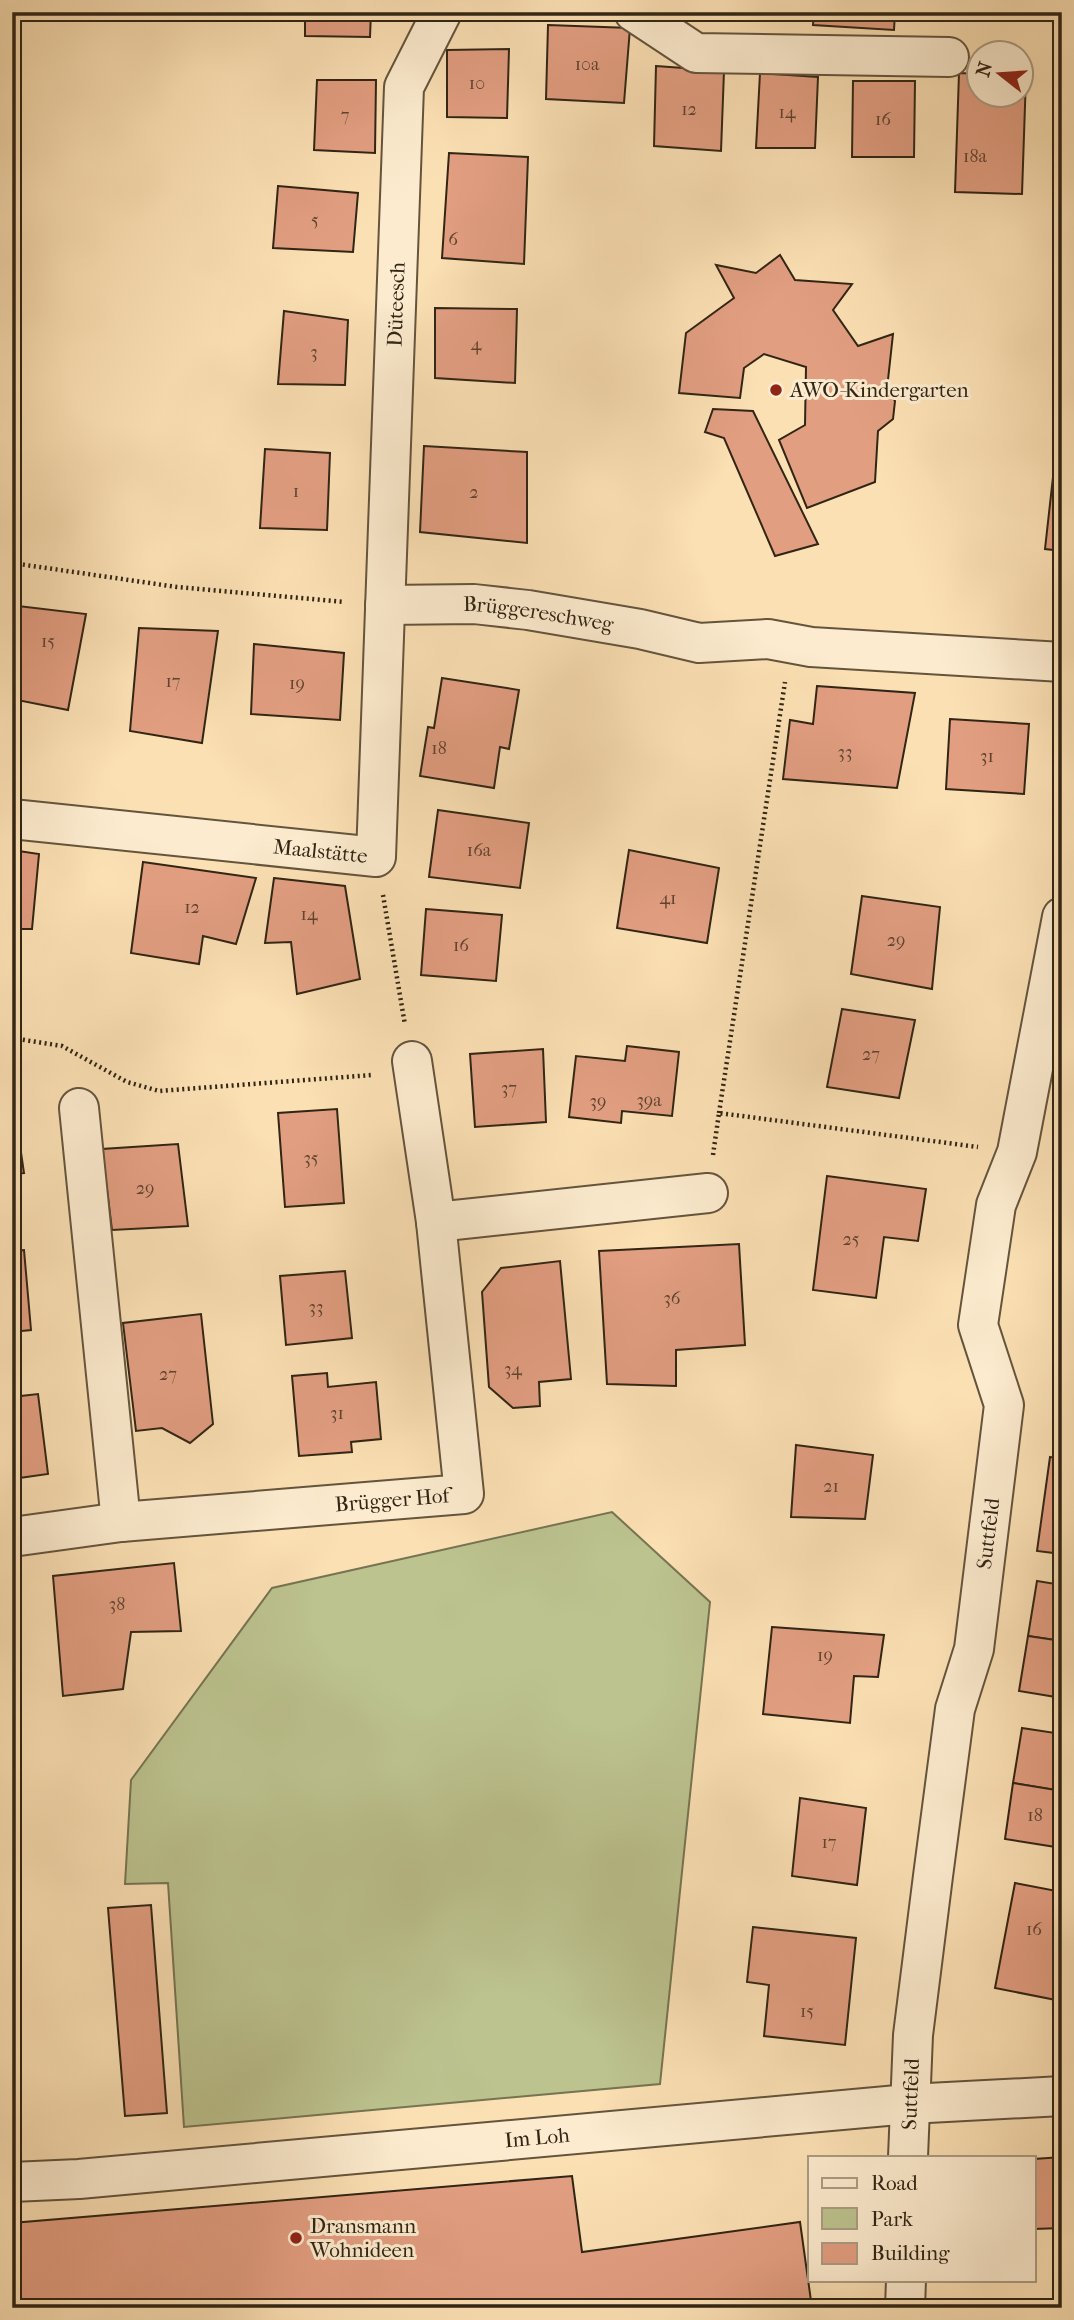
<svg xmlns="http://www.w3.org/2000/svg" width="1074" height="2320" viewBox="0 0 1074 2320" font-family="'IM FELL French Canon',serif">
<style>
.green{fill:#bcc38f;stroke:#767452;stroke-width:2}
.building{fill:#e29e81;stroke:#312515;stroke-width:2}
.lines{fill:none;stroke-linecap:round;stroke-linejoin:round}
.street-casing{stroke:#64543d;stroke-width:42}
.path{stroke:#312515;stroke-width:4.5;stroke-dasharray:2 3.5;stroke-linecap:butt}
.street{stroke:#fcebce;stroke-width:38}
.poi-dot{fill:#8f2418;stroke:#fcebce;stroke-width:2.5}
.labels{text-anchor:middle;stroke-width:6;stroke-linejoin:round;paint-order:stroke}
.number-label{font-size:18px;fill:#5d4330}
.street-label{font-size:21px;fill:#312515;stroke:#fcebce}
.poi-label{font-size:21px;fill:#312515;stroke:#fcebce;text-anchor:start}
</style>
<rect width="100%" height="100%" fill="#fbe0b4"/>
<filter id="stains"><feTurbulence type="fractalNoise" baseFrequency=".00286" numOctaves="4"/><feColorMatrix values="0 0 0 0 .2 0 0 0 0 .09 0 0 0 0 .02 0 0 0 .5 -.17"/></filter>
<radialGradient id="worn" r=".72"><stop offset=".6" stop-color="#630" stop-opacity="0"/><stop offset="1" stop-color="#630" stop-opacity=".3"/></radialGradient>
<polygon class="green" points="612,1512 710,1602 660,2084 184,2127 168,1883 125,1884 131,1780 272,1588"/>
<g class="building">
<polygon points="305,12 371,12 370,37 305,36"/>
<polygon points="814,12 895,12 894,30 813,25"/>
<polygon points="548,25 630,28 624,103 546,99"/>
<polygon points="509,49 507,118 447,117 447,50"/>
<polygon points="656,66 724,71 721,151 654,146"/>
<polygon points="760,73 818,77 815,148 756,148"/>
<polygon points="959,73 979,74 979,94 1021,94 1021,75 1026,76 1022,194 955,192"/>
<polygon points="317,80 376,80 375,153 314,150"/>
<polygon points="853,81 915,81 914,157 852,157"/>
<polygon points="449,153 528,157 524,264 442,258"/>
<polygon points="278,186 358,193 353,252 273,248"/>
<polygon points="780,255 795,280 852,284 833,310 858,346 893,334 887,389 895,401 893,419 878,431 875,482 807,508 779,440 805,425 806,367 764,354 744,368 740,398 679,393 686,333 734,298 716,265 756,273"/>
<polygon points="435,308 517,309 515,383 435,378"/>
<polygon points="284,311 348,320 345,385 278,384"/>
<polygon points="713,409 753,411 818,544 775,556 724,438 705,432"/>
<polygon points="424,446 527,452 527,543 420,532"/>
<polygon points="265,449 330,453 327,530 260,528"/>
<polygon points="1053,477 1062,478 1062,551 1045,549"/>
<polygon points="18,606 86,614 68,710 12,699 12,668"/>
<polygon points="139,628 218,631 202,743 130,731"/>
<polygon points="254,644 344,653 340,720 251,714"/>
<polygon points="442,678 519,690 509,749 500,747 494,788 420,776 428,727 434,728"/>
<polygon points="817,686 915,693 897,788 783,779 790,720 813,724"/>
<polygon points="950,719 1029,724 1024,794 946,789"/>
<polygon points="438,810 529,823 520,888 429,877"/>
<polygon points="12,850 39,854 32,929 12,929"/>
<polygon points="629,850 719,868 707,943 617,928"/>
<polygon points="143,862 256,878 236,944 203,936 199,964 131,953"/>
<polygon points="274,878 345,886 360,979 297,994 291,942 265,943"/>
<polygon points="862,896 940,907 932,989 851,974"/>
<polygon points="426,909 502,915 496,981 421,975"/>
<polygon points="842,1009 915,1020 899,1098 827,1087"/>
<polygon points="627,1046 679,1052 672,1116 622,1111 621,1123 569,1117 576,1056 625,1061"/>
<polygon points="543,1049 546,1122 475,1127 470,1054"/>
<polygon points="337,1109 344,1203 285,1207 278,1113"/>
<polygon points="12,1111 15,1111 24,1173 12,1174"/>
<polygon points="178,1144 188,1226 112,1230 102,1149"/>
<polygon points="827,1176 926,1189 918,1241 884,1237 876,1298 813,1290"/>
<polygon points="739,1244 745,1345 676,1350 676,1386 607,1384 599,1251"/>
<polygon points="24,1250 31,1330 12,1332 12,1251"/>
<polygon points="560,1261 571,1379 539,1382 540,1406 513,1408 489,1387 482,1292 501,1268"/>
<polygon points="345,1271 352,1338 286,1345 280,1276"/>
<polygon points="201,1314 213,1424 190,1443 162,1428 136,1431 123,1323"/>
<polygon points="1062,1344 1062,1382 1055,1381"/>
<polygon points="327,1373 328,1387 376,1382 381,1439 351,1442 352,1452 299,1456 292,1376"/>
<polygon points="38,1394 48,1474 12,1479 12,1397"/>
<polygon points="796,1445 873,1455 865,1519 791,1517"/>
<polygon points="1050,1457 1062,1459 1062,1554 1037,1551"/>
<polygon points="174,1563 181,1631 131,1632 123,1689 63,1696 53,1576"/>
<polygon points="1037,1581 1062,1585 1062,1641 1028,1636"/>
<polygon points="772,1627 884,1635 878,1677 854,1676 850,1723 763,1714"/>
<polygon points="1028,1636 1062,1641 1062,1698 1019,1691"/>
<polygon points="1022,1728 1062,1734 1062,1791 1013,1783"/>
<polygon points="1013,1783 1062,1791 1062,1848 1005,1839"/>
<polygon points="800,1798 866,1808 857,1885 792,1876"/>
<polygon points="1015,1883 1062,1892 1062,1965 1056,2000 995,1988"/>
<polygon points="151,1905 167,2113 125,2116 108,1908"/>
<polygon points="753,1927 856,1938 845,2045 764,2036 769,1985 747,1982"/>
<polygon points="1062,2157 1062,2228 1034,2229 1034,2159"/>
<polygon points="572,2176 582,2252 800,2222 812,2308 12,2308 12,2223"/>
</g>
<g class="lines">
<defs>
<g id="street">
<polyline points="634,12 696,53 949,57"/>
<path id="s1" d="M385,605l89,-1 54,6 112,19 59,14 69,-4 43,8 251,15"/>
<path id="s2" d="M12,819l364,38 28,-770 38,-75"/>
<polyline points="79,1108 121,1522"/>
<polyline points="436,1222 708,1193"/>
<path id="s3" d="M12,1537l109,-15 343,-28 -28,-272 -24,-161"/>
<path id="s4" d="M908,2157l5,-122 20,-159 22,-167 19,-60 30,-244 -26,-80 18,-120 21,-53 45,-235"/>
<path id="s5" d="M12,2182l67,-3 830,-75 153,-8"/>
<polyline points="905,2308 906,2280"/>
</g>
</defs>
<use href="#street" class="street-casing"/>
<g class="path">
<polyline points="12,563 177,587 345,602"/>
<polyline points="383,895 405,1025"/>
<polyline points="12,1038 62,1046 127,1082 159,1091 372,1075"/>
<polyline points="719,1113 785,682"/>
<polyline points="713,1155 719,1113 978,1147"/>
</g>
<use href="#street" class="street"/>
</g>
<g class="poi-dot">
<circle cx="776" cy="390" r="7"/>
<circle cx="296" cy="2238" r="7"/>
</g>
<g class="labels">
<g class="number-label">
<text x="587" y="70">10a</text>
<text x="477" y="89">10</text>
<text x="689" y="115">12</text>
<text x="787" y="118">14</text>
<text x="345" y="121">7</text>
<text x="883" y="125">16</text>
<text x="975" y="162">18a</text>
<text x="315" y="226">5</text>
<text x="453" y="245">6</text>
<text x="476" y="350">4</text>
<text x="314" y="358">3</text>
<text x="296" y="497">1</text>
<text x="474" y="498">2</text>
<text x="48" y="647">15</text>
<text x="173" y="687">17</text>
<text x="297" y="689">19</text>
<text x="439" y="754">18</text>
<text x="845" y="758">33</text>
<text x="987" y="762">31</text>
<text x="479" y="856">16a</text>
<text x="668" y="904">41</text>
<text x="192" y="913">12</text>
<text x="309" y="920">14</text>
<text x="896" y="946">29</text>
<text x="461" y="951">16</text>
<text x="871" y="1060">27</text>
<text x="509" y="1094">37</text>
<text x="649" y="1106">39a</text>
<text x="598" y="1107">39</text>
<text x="311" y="1164">35</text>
<text x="145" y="1194">29</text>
<text x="851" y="1245">25</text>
<text x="672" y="1304">36</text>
<text x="316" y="1313">33</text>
<text x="513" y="1375">34</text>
<text x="168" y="1380">27</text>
<text x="337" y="1419">31</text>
<text x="831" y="1492">21</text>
<text x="117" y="1610">38</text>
<text x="825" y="1661">19</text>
<text x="1035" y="1821">18</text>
<text x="829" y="1848">17</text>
<text x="1034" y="1935">16</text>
<text x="807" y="2017">15</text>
</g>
<g class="street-label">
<text dy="7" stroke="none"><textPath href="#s2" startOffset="919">Düteesch</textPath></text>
<text dy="7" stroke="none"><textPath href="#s1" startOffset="154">Brüggereschweg</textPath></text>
<text dy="7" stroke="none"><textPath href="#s2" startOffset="310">Maalstätte</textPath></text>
<text dy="7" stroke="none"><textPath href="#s3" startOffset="382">Brügger Hof</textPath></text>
<text dy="7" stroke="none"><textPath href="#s4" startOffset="630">Suttfeld</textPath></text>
<text dy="7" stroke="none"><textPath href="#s4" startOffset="63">Suttfeld</textPath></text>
<text dy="7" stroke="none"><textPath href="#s5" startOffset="527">Im Loh</textPath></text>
</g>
<g class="poi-label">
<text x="790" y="397">AWO-Kindergarten</text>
<text x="310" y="2233">Dransmann<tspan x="310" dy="24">Wohnideen</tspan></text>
</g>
</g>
<rect width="1074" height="2320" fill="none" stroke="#fbe0b4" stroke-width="42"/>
<rect x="14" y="14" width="1046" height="2292" fill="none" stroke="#312515" stroke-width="3.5"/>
<rect x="21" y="21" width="1032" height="2278" fill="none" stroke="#312515" stroke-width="2"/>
<rect x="808" y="2156" width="228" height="126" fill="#fcebce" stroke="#ab9c84" stroke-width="2"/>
<rect x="822" y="2178" width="35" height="10" fill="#fcebce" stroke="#ab9c84" stroke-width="2"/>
<text x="871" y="2190" font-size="21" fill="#312515">Road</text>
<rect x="822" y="2208" width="35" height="21" fill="#bcc38f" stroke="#ab9c84" stroke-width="2"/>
<text x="871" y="2226" font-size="21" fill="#312515">Park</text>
<rect x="822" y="2243" width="35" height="21" fill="#e29e81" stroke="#ab9c84" stroke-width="2"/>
<text x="871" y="2260" font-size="21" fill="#312515">Building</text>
<g transform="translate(1000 74) rotate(287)"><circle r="33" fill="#fcebce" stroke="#ab9c84" stroke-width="2"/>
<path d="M0-5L12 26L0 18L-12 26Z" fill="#8f2418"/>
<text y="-10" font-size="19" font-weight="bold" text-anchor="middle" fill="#312515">N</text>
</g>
<rect width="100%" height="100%" filter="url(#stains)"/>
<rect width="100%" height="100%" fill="url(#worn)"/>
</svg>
